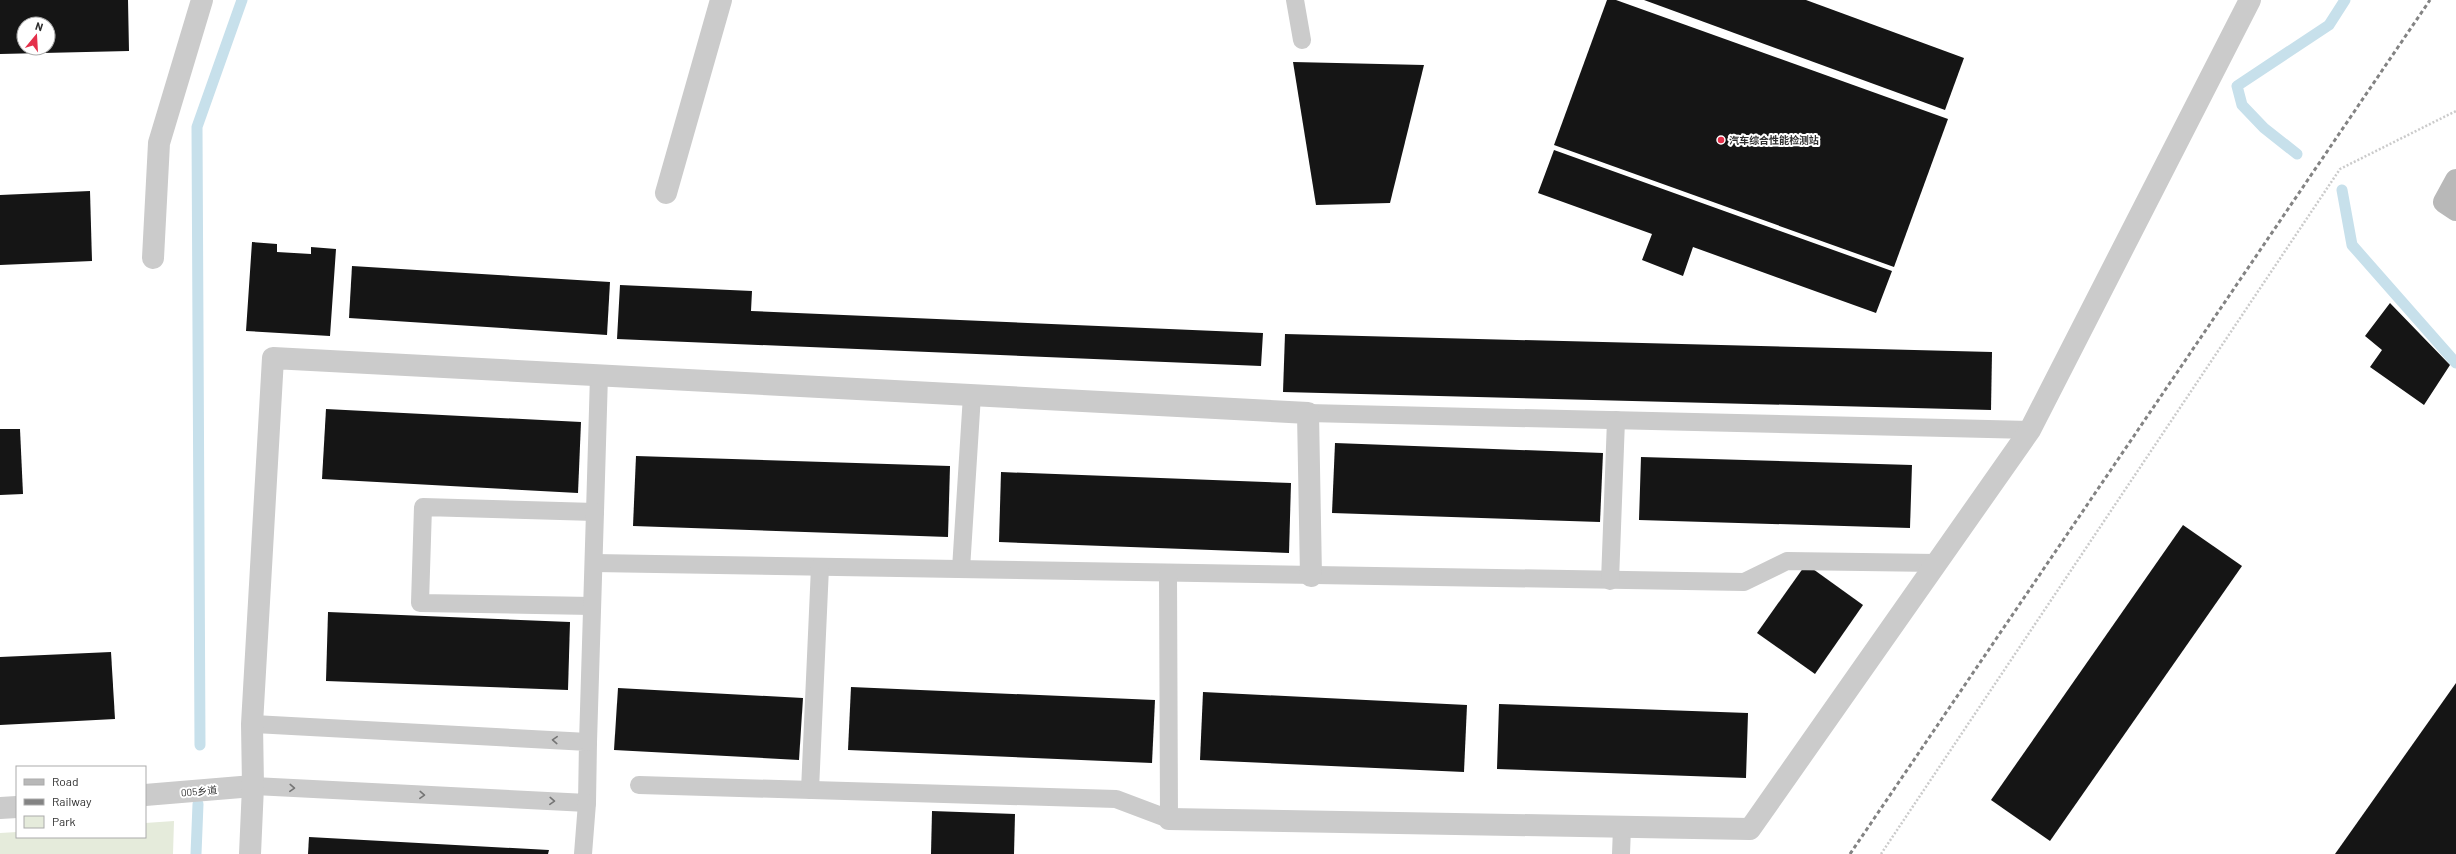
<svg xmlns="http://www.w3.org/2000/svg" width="2456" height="854" viewBox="0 0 2456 854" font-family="Barlow,'Noto Sans SC',sans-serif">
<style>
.green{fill:#e5ebdb}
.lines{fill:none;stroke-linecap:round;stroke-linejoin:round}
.stream{stroke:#c7e0eb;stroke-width:11}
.building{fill:#151515;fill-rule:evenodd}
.path{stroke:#cbcbcb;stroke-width:2.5;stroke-dasharray:2 2;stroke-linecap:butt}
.lane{stroke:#cbcbcb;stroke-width:18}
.street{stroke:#cbcbcb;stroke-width:22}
.secondary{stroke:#b8b8b8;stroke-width:22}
.rail{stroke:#838383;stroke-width:3;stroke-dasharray:4 3;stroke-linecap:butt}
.oneway{stroke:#757575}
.poi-dot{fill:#e4304a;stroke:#fff;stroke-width:1.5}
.labels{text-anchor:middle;stroke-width:4;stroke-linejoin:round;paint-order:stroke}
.poi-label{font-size:10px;font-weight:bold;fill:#2e2e2e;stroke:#fff;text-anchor:start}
.street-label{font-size:10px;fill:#2e2e2e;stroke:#fff}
</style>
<rect width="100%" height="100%" fill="#fff"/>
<polygon class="green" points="174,821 173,854 0,854 0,833 17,832 17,837 145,837 145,823"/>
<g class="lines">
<g class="stream">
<polyline points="2297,154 2264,128 2242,105 2237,86 2329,25 2345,0"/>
<polyline points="2342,190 2352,245 2456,363"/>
<polyline points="200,745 197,127 242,0"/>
<polyline points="196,854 198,804"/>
</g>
</g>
<g class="building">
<path d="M0,0h128l1,51 -129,3zM24,24h24v24h-24z"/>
<polygon points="1607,0 1616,0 1948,119 1894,267 1554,145"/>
<polygon points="1644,0 1806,0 1964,58 1945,110"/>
<polygon points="1293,62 1424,65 1390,203 1316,205"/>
<polygon points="1554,150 1892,271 1876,313 1693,247 1683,276 1642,260 1652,234 1538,193"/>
<polygon points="90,191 92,261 0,265 0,195"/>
<polygon points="252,242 277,244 277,252 311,254 311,247 336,249 330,336 246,331"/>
<polygon points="352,266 610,282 607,335 349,318"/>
<polygon points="620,285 752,291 751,311 1263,333 1261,366 617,339"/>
<polygon points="2390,303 2450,365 2424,405 2370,367 2382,350 2365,336"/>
<polygon points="1285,334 1992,352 1991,410 1283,392"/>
<polygon points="326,409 581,422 578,493 322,479"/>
<polygon points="0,429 20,429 23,494 0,495"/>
<polygon points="1335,443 1603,453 1600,522 1332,513"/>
<polygon points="636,456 950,466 948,537 633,526"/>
<polygon points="1641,457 1912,465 1910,528 1639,520"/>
<polygon points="1001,472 1291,483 1289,553 999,542"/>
<polygon points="2183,525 2242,566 2050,841 1991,800"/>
<polygon points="1806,564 1863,605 1815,674 1757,633"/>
<polygon points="328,612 570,622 568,690 326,681"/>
<polygon points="111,652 115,719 0,725 0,657"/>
<polygon points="2456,683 2456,854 2335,854"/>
<polygon points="851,687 1155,700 1152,763 848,750"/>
<polygon points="618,688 803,698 799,760 614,750"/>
<polygon points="1203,692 1467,705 1464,772 1200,760"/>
<polygon points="1499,704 1748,713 1746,778 1497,769"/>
<polygon points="932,811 1015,814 1014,854 931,854"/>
<polygon points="309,837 549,850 548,854 308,854"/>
</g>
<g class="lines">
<polyline class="path" points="1881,854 2340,169 2456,111"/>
<g class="lane">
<polyline points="1295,0 1302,40"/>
<polyline points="1308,413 2030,430"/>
<polyline points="594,563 1744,582 1787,561 1937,563"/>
<polyline points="961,569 972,395"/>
<polyline points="1610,581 1616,420"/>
<polyline points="592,606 420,603 423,507 595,512 599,375"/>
<polyline points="252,724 588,742 587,803 253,786"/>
<polyline points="588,742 595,512"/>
<polyline points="639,785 1116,799 1169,819 1168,573"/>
<polyline points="810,790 820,567"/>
<polyline points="583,854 587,803"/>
<polyline points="1621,854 1622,827"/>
</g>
<g class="street">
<polyline points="666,193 721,0"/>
<polyline points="153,258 159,143 202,0"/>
<polyline points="145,795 253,786"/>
<polyline points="0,808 17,807"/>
<polyline points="1169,819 1750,829 2030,430 2250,0"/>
<polyline points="250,854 253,786 252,724 273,358 1308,413 1311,576"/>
</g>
<polyline class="secondary" points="2456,180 2444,202 2456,210"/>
<polyline class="rail" points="1850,854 2430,0"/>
</g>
<defs><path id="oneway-chevron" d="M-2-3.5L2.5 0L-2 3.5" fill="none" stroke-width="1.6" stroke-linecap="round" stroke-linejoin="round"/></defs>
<g class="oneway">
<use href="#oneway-chevron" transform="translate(555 740) rotate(-177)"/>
<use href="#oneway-chevron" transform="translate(292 788) rotate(3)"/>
<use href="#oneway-chevron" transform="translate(422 795) rotate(3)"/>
<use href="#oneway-chevron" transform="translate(552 801) rotate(3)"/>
</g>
<circle class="poi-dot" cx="1721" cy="140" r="4"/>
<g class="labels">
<g class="poi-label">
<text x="1729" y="144">汽车综合性能检测站</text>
</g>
<g class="street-label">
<text transform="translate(199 791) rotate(-5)" y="4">005乡道</text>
</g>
</g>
<rect x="16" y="766" width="130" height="72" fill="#ffffff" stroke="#ababab"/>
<rect x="24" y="779" width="20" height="6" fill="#b8b8b8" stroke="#ababab"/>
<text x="52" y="786" font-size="12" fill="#2e2e2e">Road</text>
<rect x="24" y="799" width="20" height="6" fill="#838383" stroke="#ababab"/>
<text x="52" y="806" font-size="12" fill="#2e2e2e">Railway</text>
<rect x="24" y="816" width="20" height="12" fill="#e5ebdb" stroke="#ababab"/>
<text x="52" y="826" font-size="12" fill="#2e2e2e">Park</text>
<g transform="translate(36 36) rotate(18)"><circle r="19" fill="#ffffff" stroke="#ababab"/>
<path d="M0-3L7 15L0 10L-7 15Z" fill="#e4304a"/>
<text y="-6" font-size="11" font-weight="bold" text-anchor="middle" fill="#2e2e2e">N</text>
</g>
</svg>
